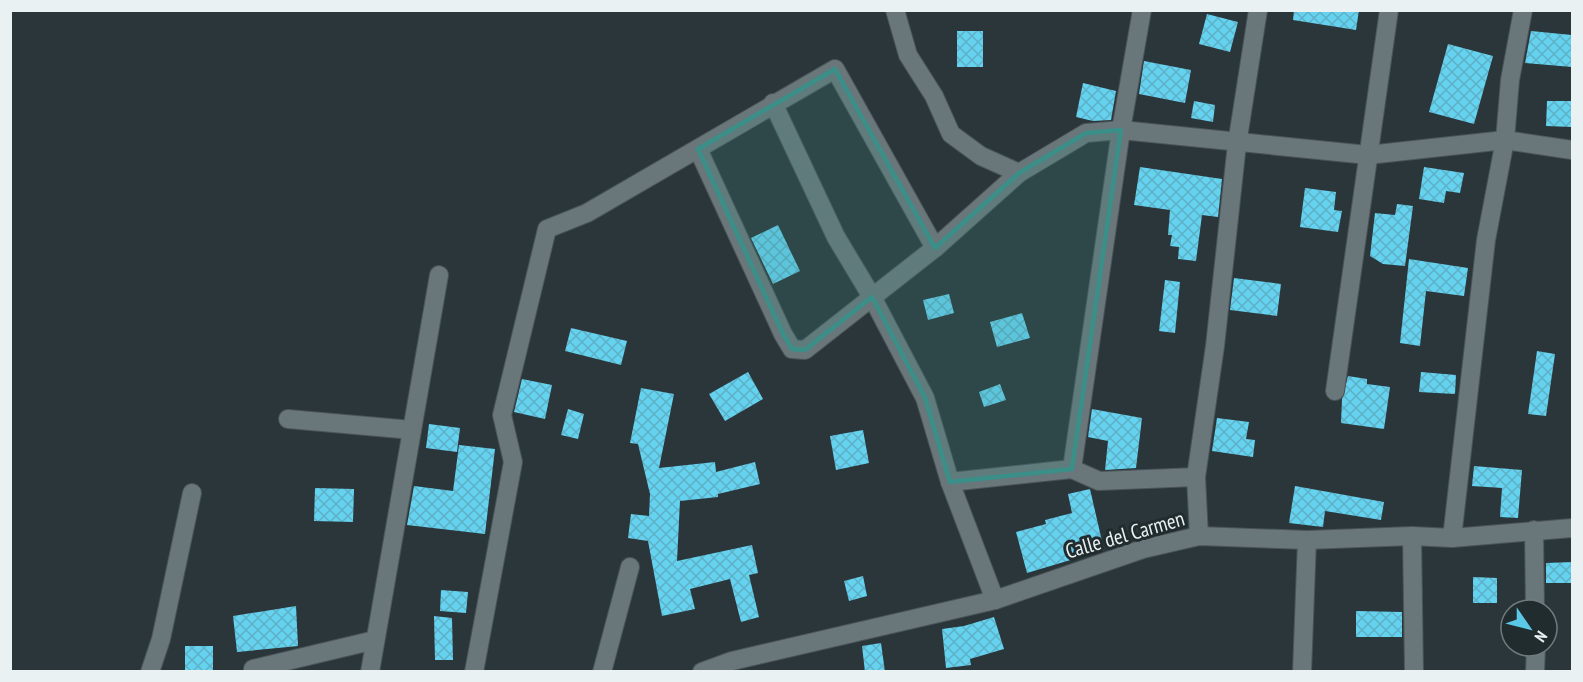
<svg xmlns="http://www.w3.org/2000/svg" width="1583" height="682" viewBox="0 0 1583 682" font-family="'PT Sans Narrow',sans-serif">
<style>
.building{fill:url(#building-cross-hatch)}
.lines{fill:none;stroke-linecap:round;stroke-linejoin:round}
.minor-casing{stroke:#4b5458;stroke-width:20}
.minor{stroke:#69767a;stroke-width:18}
.marked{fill:#3b8f89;fill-opacity:0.2;stroke:#3b8f89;stroke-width:4.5;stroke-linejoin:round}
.labels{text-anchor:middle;stroke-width:6;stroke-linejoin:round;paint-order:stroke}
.street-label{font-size:21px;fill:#eaf1f3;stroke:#212c2f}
</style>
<defs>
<pattern id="building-cross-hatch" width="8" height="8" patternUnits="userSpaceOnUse" patternTransform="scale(1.5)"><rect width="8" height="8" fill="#65d2f0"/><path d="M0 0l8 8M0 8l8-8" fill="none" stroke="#5db0c6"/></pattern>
</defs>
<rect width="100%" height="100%" fill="#2b363a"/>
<g class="building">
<polygon points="1294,10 1359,10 1356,30 1293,20"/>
<polygon points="1207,14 1238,22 1230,52 1199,44"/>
<rect x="957" y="31" width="26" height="36"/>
<polygon points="1531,31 1572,35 1572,67 1525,63"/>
<polygon points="1448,44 1493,56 1474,124 1429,112"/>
<polygon points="1144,61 1191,70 1185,103 1139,94"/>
<polygon points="1083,83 1116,91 1111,120 1093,121 1076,117"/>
<polygon points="1194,101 1215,105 1213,122 1191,118"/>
<polygon points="1547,101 1572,101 1572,127 1546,126"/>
<polygon points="1140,167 1222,179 1218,217 1202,215 1196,261 1178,259 1179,247 1170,246 1172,235 1168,235 1170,210 1134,205"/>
<polygon points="1424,167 1464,173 1460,193 1446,191 1444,203 1419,199"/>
<polygon points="1305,188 1336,192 1334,210 1342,211 1338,232 1300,227"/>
<polygon points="1397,204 1413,206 1405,266 1383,264 1370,256 1375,213 1395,215"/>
<polygon points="778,225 800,271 773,284 751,238"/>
<polygon points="1409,259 1468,268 1464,296 1426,291 1420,346 1400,343"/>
<polygon points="1234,278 1281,284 1277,316 1230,310"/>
<polygon points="1165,280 1180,282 1175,333 1159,331"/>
<polygon points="949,294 954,313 928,320 923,300"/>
<polygon points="1022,313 1030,338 997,347 990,322"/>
<polygon points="571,328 627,341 621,365 565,351"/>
<polygon points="1537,351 1555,354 1546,416 1528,414"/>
<polygon points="748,372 763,399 725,421 709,394"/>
<polygon points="1421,372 1456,375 1455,394 1419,392"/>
<polygon points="1348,376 1367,379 1367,384 1390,387 1384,429 1341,423 1342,399"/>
<polygon points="522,379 552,385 545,419 514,412"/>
<polygon points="1000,384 1006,400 984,407 979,392"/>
<polygon points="641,388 674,394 659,468 715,462 716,472 755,462 760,484 718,494 718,497 680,501 677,561 752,545 758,573 749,575 759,617 741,622 730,579 690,589 695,609 662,616 648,541 628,538 631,514 649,516 650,494 638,444 630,443"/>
<polygon points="568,409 584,414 578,439 561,435"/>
<polygon points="1092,409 1142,418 1136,468 1105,470 1108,441 1088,437"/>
<polygon points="1217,418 1249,422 1246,439 1255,440 1253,457 1212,451"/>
<polygon points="429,424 460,428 457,452 426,448"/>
<polygon points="863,430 869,463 836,470 830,436"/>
<polygon points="459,445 495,449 485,534 407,525 414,486 453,491"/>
<polygon points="1474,466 1522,470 1518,518 1500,517 1502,488 1472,486"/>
<polygon points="1295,486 1384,502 1381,520 1325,511 1323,527 1289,523"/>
<polygon points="315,488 354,489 353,522 314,521"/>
<polygon points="1090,489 1104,550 1027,573 1016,532 1046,524 1045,520 1072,513 1068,494"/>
<polygon points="1572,562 1572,583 1546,583 1546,563"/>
<polygon points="863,576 867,596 849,601 844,581"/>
<polygon points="1473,577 1497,578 1497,603 1473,603"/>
<polygon points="441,590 468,592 466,613 440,611"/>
<polygon points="296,606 298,646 237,652 233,616"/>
<polygon points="1356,611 1402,612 1402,637 1356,637"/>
<polygon points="434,616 452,618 453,660 435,660"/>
<polygon points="994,617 1004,649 970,659 971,665 946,668 942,629 964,626"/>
<polygon points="881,643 885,672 865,672 862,646"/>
<rect x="185" y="646" width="28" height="26"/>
</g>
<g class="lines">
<defs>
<g id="minor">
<polyline points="895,10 908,55 934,96 951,134 981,156 1019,173"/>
<polyline points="773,103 836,237 872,297 925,398 950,482 995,600"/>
<polyline points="698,149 783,334 792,349 805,350 935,248 1019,173 1086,133 1121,130 1368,155 1505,140 1572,150"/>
<polyline points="1335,391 1389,10"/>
<polyline points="288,419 412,430"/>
<polyline points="1072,469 1121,130 1142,10"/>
<polyline points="950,482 1072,469 1099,481 1196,477"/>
<polyline points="1534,530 1535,610"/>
<polyline points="1199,536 1196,477 1215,346 1237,144 1258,10"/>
<polyline points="1412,536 1414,672"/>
<polyline points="1452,538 1486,240 1505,140 1510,80 1523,10"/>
<polyline points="253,669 375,640"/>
<polyline points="150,672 161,639 192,493"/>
<polyline points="370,672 439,275"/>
<polyline points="474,672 513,462 502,415 547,229 587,213 835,69 935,248"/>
<polyline points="602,672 630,567"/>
<polyline points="702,672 732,661 995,600 1143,549 1199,536 1307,540 1412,536 1452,538 1572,528"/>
<polyline points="1302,672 1307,540"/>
<polyline points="1535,672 1536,646"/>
</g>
</defs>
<use href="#minor" class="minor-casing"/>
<use href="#minor" class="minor"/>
</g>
<path class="marked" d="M835,69l100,179 84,-75 67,-40 35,-3 -49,339 -122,13 -25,-84 -53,-101 -67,53 -13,-1 -9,-15 -85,-185z"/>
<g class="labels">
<g class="street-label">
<text transform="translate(1125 535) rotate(-16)" y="7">Calle del Carmen</text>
</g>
</g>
<rect width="1583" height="682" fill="none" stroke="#eaf1f3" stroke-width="24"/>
<g transform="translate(1529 628) rotate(125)"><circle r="28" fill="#212c2f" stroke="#717b7d" stroke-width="1.5"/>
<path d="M0-4.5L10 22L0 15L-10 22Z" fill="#5ac8e6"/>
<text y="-9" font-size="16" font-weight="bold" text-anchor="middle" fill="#eaf1f3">N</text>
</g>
</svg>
